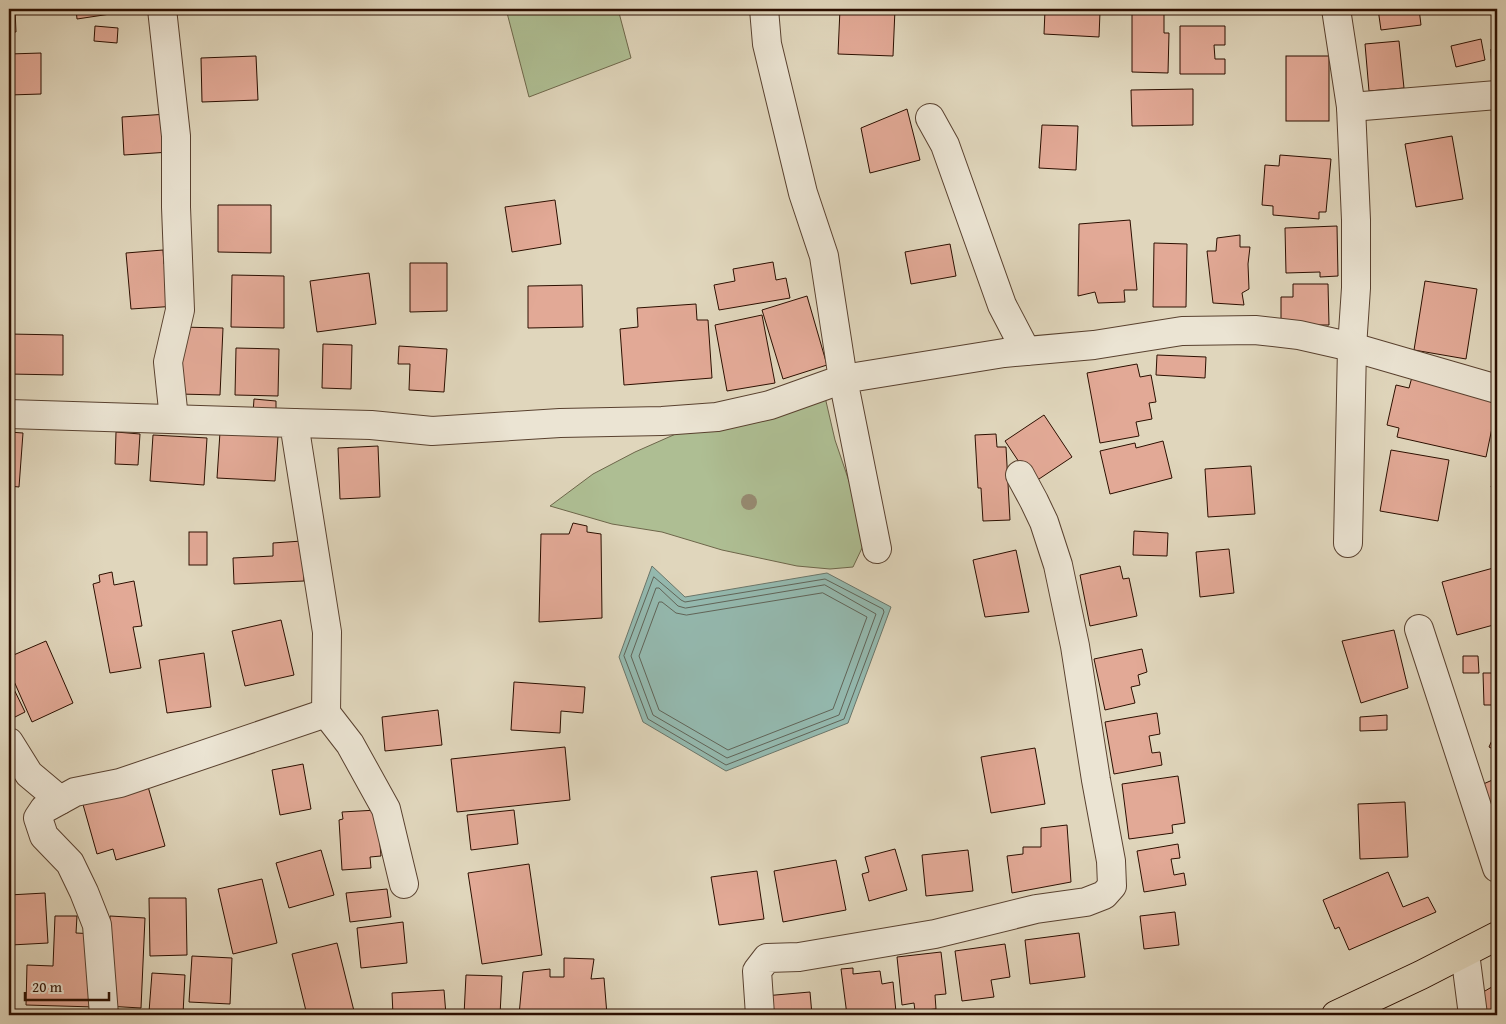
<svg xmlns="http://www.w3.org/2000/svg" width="1506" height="1024" viewBox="0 0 1506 1024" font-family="'Gentium Book Plus',serif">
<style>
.green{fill:#aebe93;stroke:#6d664a}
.water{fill:#94b9af;stroke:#6a7569}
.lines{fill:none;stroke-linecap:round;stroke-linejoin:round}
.shore{stroke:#606458;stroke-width:1}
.building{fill:#e2a996;stroke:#2c0f00}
.minor-casing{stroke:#59412f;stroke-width:30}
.major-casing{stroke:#2c0f00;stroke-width:30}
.minor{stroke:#ebe4d3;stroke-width:28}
.major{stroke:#e0d6bc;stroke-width:28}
.tree{fill:#968a71}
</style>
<rect width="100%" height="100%" fill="#e0d6bc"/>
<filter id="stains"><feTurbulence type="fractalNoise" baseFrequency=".004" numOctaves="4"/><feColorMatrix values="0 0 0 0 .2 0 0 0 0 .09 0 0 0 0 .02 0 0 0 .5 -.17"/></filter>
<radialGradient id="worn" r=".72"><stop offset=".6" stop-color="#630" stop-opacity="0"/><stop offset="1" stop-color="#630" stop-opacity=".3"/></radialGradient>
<g class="green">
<polygon points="506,9 618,9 631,58 529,97"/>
<polygon points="825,397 835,440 852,490 863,546 853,567 830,569 797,566 722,550 662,532 612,524 550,506 593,474 635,452 678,433"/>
</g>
<polygon class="water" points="652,566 685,597 827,573 891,607 848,723 726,771 643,722 619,657"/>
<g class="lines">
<g class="shore">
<polygon points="654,577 681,600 685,602 825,579 883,609 884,612 844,719 726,765 648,719 624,656"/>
<polygon points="825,585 876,614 839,715 727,758 653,715 631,656 656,588 659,588 678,606 685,608"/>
<polygon points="823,593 867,617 833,709 728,750 659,710 639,656 659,602 662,602 676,613 686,615"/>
</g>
</g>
<g class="building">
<polygon points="9,9 15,9 16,32 9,32"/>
<polygon points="76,9 137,9 137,10 77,19"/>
<polygon points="840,9 895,9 893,56 838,54"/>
<polygon points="1378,9 1419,9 1421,25 1381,30"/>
<polygon points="1045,10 1100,12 1099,37 1044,34"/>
<polygon points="1132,11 1164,11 1164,33 1169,33 1168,73 1132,72"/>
<polygon points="95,26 118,28 117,43 94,41"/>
<polygon points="1180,26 1225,26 1225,45 1214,45 1215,59 1225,59 1225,74 1180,74"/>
<polygon points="1481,39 1485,60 1456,67 1451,46"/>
<polygon points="1399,41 1404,88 1369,91 1365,44"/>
<polygon points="1491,49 1497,49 1497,80 1492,81"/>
<polygon points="41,53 41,94 9,95 9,54"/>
<polygon points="256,56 258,100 202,102 201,58"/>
<rect x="1286" y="56" width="43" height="65"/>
<polygon points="1193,89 1193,125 1132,126 1131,90"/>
<polygon points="907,109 920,160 870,173 861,128"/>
<polygon points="168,114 170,152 124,155 122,117"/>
<polygon points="1042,125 1078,126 1076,170 1039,168"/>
<polygon points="1452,136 1463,199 1416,207 1405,144"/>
<polygon points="1280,155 1331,159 1326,212 1319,212 1319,219 1273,215 1273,206 1262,205 1265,165 1279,166"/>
<polygon points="555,200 561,244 512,252 505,207"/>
<polygon points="218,205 271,205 271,253 218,252"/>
<polygon points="1130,220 1137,290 1124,290 1125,302 1098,303 1095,292 1078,296 1079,224"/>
<polygon points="1337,226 1338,276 1320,277 1320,272 1286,273 1285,228"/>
<polygon points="1240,235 1240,247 1250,247 1248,264 1249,289 1242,293 1244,305 1213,303 1207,251 1216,251 1217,238"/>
<polygon points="1154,243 1187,244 1186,307 1153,307"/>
<polygon points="950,244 956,276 911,284 905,252"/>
<polygon points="163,250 164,264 173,263 177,306 131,309 126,253"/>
<polygon points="773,262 776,280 786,278 790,298 719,310 714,285 735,281 733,269"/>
<polygon points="410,263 447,263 447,311 410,312"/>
<polygon points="369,273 376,324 317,332 310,281"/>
<polygon points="232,275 284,276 284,328 231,327"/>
<polygon points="1425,281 1477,289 1466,359 1414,350"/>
<polygon points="1293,284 1328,284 1329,325 1281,325 1281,297 1293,297"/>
<polygon points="582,285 583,327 528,328 528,286"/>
<polygon points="807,296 827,365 783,379 762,310"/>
<polygon points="696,304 697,320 708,320 712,378 624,385 620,329 638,327 637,308"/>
<polygon points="762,315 775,383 727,391 715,325"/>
<polygon points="180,327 223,328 220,395 179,394"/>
<polygon points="9,334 63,335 63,375 9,374"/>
<polygon points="323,344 352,345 351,389 322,388"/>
<polygon points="399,346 447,349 444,392 409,390 410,364 398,364"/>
<polygon points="236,348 279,349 278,396 235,395"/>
<polygon points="1157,355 1206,357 1205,378 1156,375"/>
<polygon points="1137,364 1140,377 1151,375 1156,402 1149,403 1152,419 1136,422 1139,436 1100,443 1087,373"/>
<polygon points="1412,377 1497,395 1497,404 1486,457 1397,437 1399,428 1387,425 1396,385 1409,388"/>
<polygon points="254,399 276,401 276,414 253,413"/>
<polygon points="1044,415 1072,457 1033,483 1005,441"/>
<polygon points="9,432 23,433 19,487 9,486"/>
<polygon points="116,432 140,434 138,465 115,464"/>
<polygon points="220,432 278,436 275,481 217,478"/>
<polygon points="996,434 997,447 1006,447 1010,520 983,521 981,488 978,488 975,435"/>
<polygon points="153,435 207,438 204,485 150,481"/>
<polygon points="1163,441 1172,478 1110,494 1100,451 1135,443 1136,448"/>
<polygon points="378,446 380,497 340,499 338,448"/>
<polygon points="1391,450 1449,460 1438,521 1380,511"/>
<polygon points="1251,466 1255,514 1208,517 1205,469"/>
<polygon points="1497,483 1497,501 1491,486"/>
<polygon points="573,523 587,526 587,532 601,534 602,618 539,622 541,534 569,534"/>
<polygon points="1134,531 1168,533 1167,556 1133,555"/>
<rect x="189" y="532" width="18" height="33"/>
<polygon points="302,541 304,581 234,584 233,558 273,556 273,543"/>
<polygon points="1229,549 1234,593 1200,597 1196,552"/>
<polygon points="1016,550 1029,612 985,617 973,560"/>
<polygon points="1120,566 1123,579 1129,578 1137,616 1090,626 1080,575"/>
<polygon points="1497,567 1497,624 1457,635 1442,582"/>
<polygon points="112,572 114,585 134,581 142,626 133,627 141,668 110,673 93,584 100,582 99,575"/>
<polygon points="281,620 294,675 245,686 232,631"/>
<polygon points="1394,630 1408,688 1361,703 1342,641"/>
<polygon points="46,641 73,703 32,722 9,670 9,657"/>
<polygon points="1142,649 1147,672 1138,675 1140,685 1131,687 1135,703 1105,710 1094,659"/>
<polygon points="204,653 211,707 167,713 159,660"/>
<polygon points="1463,656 1478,656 1479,673 1463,673"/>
<polygon points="1483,673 1497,673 1497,705 1484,705"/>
<polygon points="9,679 25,712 9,720"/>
<polygon points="514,682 585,687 583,713 561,711 560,733 511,730"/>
<polygon points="438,710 442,745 385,751 382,717"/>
<polygon points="1157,713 1160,734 1149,736 1152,753 1160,752 1162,765 1114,774 1105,722"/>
<polygon points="1387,715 1387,730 1360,731 1360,717"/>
<polygon points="1497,729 1497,751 1489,747"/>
<polygon points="565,747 570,800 457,812 451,759"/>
<polygon points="1035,748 1045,804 991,813 981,757"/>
<polygon points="303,764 311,809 280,815 272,770"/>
<polygon points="1178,776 1185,823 1172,825 1173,833 1129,839 1122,784"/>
<polygon points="1497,778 1497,830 1481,785"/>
<polygon points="147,783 165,846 116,860 113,849 97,854 82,801"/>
<polygon points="1405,802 1408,857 1360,859 1358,804"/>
<polygon points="377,810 381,856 370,857 371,868 342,870 339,820 343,819 342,812"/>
<polygon points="514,810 518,844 471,850 467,815"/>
<polygon points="1067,825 1071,882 1012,893 1007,856 1023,854 1023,847 1041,847 1041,828"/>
<polygon points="1178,844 1180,858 1171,859 1174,875 1184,873 1186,885 1144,892 1137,851"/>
<polygon points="895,849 907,890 869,901 862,874 869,872 865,857"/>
<polygon points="321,850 334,895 289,908 276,863"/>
<polygon points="968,850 973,891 926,896 922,855"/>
<polygon points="836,860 846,910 783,922 774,871"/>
<polygon points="529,864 542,955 482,964 468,873"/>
<polygon points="757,871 764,919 719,925 711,877"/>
<polygon points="1388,872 1403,907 1428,897 1436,912 1349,950 1339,927 1335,929 1323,900"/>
<polygon points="262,879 277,943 233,954 218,889"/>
<polygon points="387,889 391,917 350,922 346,893"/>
<polygon points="45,893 48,943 11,945 9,895"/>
<polygon points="149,898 186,898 187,955 150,956"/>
<polygon points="1175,912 1179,945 1144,949 1140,916"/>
<polygon points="55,916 77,916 76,933 97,934 95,1007 26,1005 27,965 53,966"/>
<polygon points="110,916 145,918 141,1008 106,1006"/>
<polygon points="403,922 407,963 361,968 357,928"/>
<polygon points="1079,933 1085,977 1030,984 1025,940"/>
<polygon points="337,943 355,1015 307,1015 292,954"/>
<polygon points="1005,944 1010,977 991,980 994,997 962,1001 955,951"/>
<polygon points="941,952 946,994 935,995 936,1009 915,1011 914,1003 902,1005 897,957"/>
<polygon points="192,956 232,958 230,1004 189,1002"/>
<polygon points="564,958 594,959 591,979 604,978 607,1015 519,1015 523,972 550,969 550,977 564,977"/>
<polygon points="853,968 853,974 880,971 882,984 893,982 896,1012 867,1015 847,1015 841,969"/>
<polygon points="152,973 185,975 183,1014 149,1012"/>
<polygon points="466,975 502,976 500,1015 464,1015"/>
<polygon points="1497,984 1497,1015 1490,1015 1478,995"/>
<polygon points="444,990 446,1015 393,1015 392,993"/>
<polygon points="810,992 812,1015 765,1015 764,996"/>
</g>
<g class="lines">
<defs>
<g id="minor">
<polyline points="162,9 176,136 176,207 180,310 168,362 174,419"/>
<polyline points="1336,9 1351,107 1356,220 1356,288 1352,347 1348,543"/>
<polyline points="1351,107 1497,95"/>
<polyline points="930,118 945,145 1002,305 1026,351"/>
<polyline points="9,414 294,423 327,632 326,713 120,783 75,792 44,809 38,818 44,836 70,863 84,892 97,925 104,1015"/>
<polyline points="294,423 371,425 432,431 560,423 662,421 717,417 770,405 843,379 824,256 803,193 767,44 764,9"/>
<polyline points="877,549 843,379 1004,353 1094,345 1182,331 1255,330 1299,335 1352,347 1497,389"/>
<polyline points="1419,629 1497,868"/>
<polyline points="326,713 350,744 386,809 404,884"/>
<polyline points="9,742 29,774 60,800"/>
<polyline points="1465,953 1473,1015"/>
<polyline points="760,1015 757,971 767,958 799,957 935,934 1036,909 1086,902 1104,895 1112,886 1111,861 1096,780 1075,646 1058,565 1044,522 1034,501 1020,475"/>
</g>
<polyline id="major" points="1336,1015 1421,975 1497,936"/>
</defs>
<use href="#minor" class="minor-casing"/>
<use href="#major" class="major-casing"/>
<use href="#minor" class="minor"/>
<use href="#major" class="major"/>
</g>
<circle class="tree" cx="749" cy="502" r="8"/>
<rect width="1506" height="1024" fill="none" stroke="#e0d6bc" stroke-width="30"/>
<rect x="10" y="10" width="1486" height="1004" fill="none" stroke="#2c0f00" stroke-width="2.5"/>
<rect x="15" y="15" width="1476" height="994" fill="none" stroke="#2c0f00"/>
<path d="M25 992v8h84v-8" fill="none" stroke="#2c0f00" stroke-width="2.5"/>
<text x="32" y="992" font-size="15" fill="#2c0f00" stroke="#ebe4d3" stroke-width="4" paint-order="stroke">20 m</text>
<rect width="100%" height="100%" filter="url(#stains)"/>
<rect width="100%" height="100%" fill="url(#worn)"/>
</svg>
